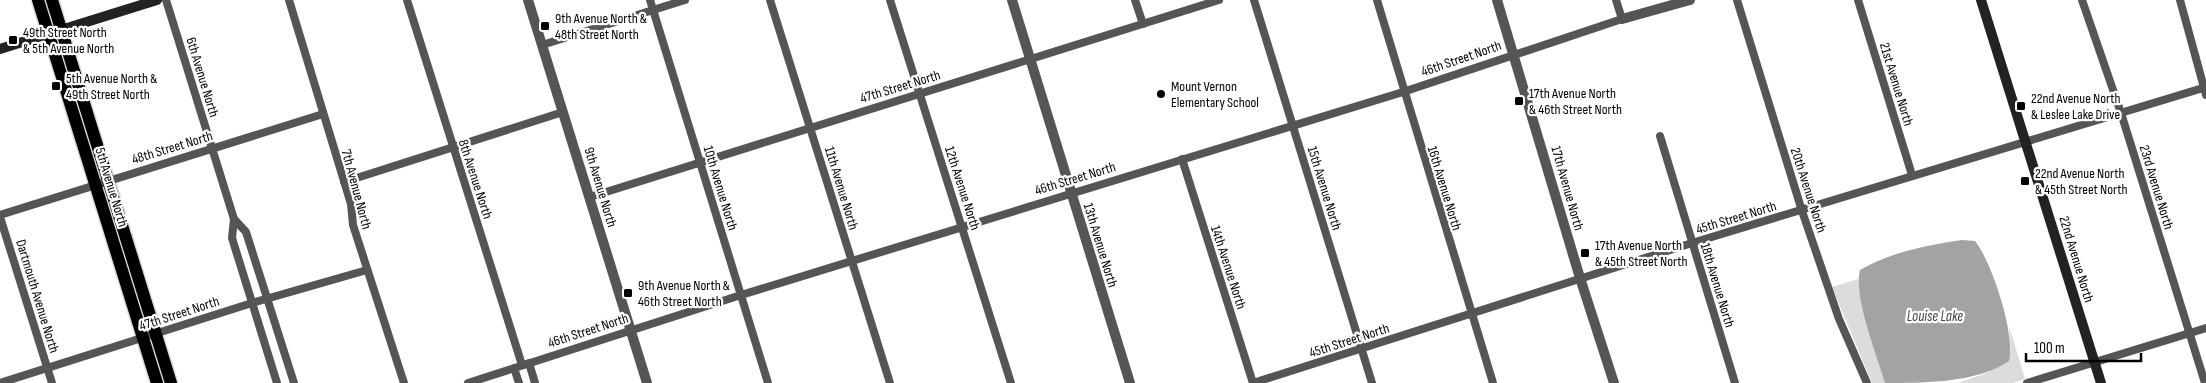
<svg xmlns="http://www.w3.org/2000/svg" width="2206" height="383" viewBox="0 0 2206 383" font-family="'Sofia Sans Condensed',sans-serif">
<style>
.green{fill:#dcdcdc}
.water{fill:#a3a3a3}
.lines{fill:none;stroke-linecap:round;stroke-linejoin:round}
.primary-casing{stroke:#dbdbdb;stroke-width:15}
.minor{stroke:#555;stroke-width:8}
.tertiary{stroke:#555;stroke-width:10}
.secondary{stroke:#222;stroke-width:10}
.primary{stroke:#000;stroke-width:12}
.poi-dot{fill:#000;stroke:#fff;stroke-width:2}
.labels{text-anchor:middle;stroke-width:4.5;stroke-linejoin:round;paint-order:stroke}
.poi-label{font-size:14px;fill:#000;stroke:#fff;text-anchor:start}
.street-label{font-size:14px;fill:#000;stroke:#fff}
.water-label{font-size:15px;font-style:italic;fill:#444;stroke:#fff}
</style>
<rect width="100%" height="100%" fill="#fff"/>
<g class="green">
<polygon points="1858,279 1861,300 1885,383 1872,383 1832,287"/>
<polygon points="2009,326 2025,379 2013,383 1958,383 1989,372 2011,353"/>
</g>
<path class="water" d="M1962,240l13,1c17,21 41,95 34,120 -32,22 -85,22 -124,22 -8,-28 -32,-87 -25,-113 31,-18 68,-25 102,-30z"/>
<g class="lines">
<defs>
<g id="primary">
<polyline points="38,0 157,383"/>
<polyline points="52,0 171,383"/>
</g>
</defs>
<use href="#primary" class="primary-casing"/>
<g class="minor">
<polyline points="166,0 234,219 232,238 277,383"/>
<polyline points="289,0 351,204 353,225 404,383"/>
<polyline points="407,0 522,365"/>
<polyline points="650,0 768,383"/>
<polyline points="770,0 890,383"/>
<polyline points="890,0 1011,383"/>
<polyline points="1135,0 1143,24"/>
<polyline points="1254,0 1372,383"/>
<polyline points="1377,0 1493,383"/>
<polyline points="1737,0 1802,211 1839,319 1867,383"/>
<polyline points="1858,0 1912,175"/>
<polyline points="2082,0 2121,113 2205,383"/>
<polyline points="2180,0 2206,95"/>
<polyline points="542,45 685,0"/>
<polyline points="1660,136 1735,383"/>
<polyline points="1182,159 1253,383"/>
<polyline points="344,182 563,112"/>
<polyline points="590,197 1219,0"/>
<polyline points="0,215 323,114"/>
<polyline points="0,217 52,383"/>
<polyline points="234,219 246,232 294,383"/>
<polyline points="529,363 535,383"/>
<polyline points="514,368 519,383"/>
<polyline points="0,383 252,303 367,270"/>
<polyline points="468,383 741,295 1403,92 1622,19 1616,0"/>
<polyline points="1253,383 1692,243 2206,87"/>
<polyline points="2027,383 2206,328"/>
</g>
<g class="tertiary">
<polyline points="528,0 647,383"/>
<polyline points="1012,0 1130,383"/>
<polyline points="1497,0 1580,278 1614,383"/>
<polyline points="1622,19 1690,0"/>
</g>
<g class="secondary">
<polyline points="1981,0 2101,383"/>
<polyline points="0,49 157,0"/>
</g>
<use href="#primary" class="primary"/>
</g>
<g class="poi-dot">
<rect x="540" y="21" width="10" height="10" rx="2.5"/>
<rect x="8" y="35" width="10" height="10" rx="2.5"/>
<rect x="51" y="81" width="10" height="10" rx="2.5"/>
<circle cx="1161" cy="94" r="5"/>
<rect x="1514" y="96" width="10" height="10" rx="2.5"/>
<rect x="2016" y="101" width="10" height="10" rx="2.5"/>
<rect x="2020" y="176" width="10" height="10" rx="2.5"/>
<rect x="1580" y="248" width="10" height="10" rx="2.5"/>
<rect x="623" y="288" width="10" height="10" rx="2.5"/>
</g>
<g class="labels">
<g class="poi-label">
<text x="555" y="23">9th Avenue North &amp;<tspan x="555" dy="16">48th Street North</tspan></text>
<text x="23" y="37">49th Street North<tspan x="23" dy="16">&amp; 5th Avenue North</tspan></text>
<text x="66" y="83">5th Avenue North &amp;<tspan x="66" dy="16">49th Street North</tspan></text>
<text x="1171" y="91">Mount Vernon<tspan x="1171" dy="16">Elementary School</tspan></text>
<text x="1529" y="98">17th Avenue North<tspan x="1529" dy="16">&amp; 46th Street North</tspan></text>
<text x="2031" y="103">22nd Avenue North<tspan x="2031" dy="16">&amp; Leslee Lake Drive</tspan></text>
<text x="2035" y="178">22nd Avenue North<tspan x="2035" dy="16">&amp; 45th Street North</tspan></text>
<text x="1595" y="250">17th Avenue North<tspan x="1595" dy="16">&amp; 45th Street North</tspan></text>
<text x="638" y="290">9th Avenue North &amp;<tspan x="638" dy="16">46th Street North</tspan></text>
</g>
<g class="street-label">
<text transform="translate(1461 58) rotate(-19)" y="5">46th Street North</text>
<text transform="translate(203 77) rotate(73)" y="5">6th Avenue North</text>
<text transform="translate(1897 84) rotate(73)" y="5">21st Avenue North</text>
<text transform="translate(900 86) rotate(-17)" y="5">47th Street North</text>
<text transform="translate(172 147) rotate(-17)" y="5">48th Street North</text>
<text transform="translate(1075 178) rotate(-17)" y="5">46th Street North</text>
<text transform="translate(476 179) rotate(72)" y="5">8th Avenue North</text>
<text transform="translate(112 187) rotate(73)" y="5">5th Avenue North</text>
<text transform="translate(601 187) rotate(73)" y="5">9th Avenue North</text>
<text transform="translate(2157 187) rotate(73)" y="5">23rd Avenue North</text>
<text transform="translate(721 188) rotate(73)" y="5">10th Avenue North</text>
<text transform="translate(842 188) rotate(73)" y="5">11th Avenue North</text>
<text transform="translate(963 188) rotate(72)" y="5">12th Avenue North</text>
<text transform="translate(1325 188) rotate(73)" y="5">15th Avenue North</text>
<text transform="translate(1445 188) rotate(73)" y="5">16th Avenue North</text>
<text transform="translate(1568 188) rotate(74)" y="5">17th Avenue North</text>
<text transform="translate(357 189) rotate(75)" y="5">7th Avenue North</text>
<text transform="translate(1809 190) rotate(72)" y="5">20th Avenue North</text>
<text transform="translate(1736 217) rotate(-17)" y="5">45th Street North</text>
<text transform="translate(1101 245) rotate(73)" y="5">13th Avenue North</text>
<text transform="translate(2077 259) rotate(73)" y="5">22nd Avenue North</text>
<text transform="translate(1229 267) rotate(72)" y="5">14th Avenue North</text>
<text transform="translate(1718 285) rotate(73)" y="5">18th Avenue North</text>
<text transform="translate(38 296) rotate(73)" y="5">Dartmouth Avenue North</text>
<text transform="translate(179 313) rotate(-18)" y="5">47th Street North</text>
<text transform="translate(588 330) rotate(-18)" y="5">46th Street North</text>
<text transform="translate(1349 340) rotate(-18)" y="5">45th Street North</text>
</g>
<g class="water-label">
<text x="1935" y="321">Louise Lake</text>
</g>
</g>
<path d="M2026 353v8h115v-8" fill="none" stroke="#000000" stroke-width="2.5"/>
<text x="2034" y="353" font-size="15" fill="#000000" stroke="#ffffff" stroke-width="4" paint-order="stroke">100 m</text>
</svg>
